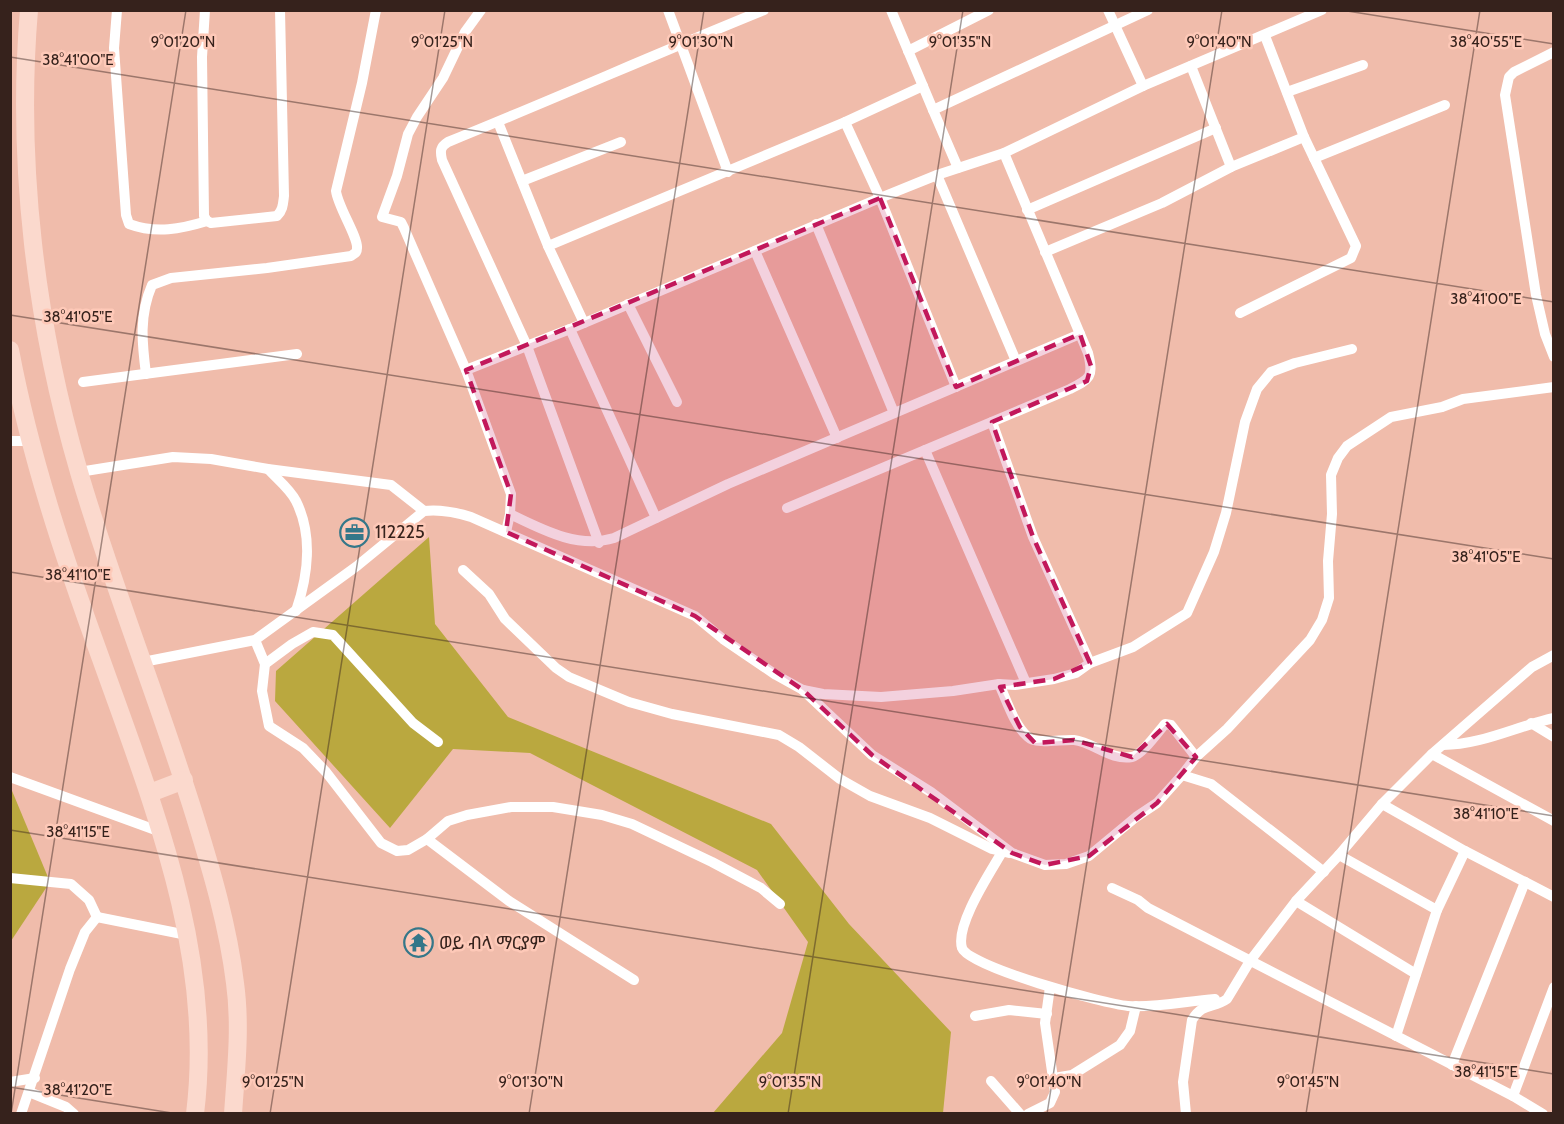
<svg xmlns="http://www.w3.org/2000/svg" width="1564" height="1124" viewBox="0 0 1564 1124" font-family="Cabin,'Noto Sans Ethiopic',sans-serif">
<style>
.green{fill:#baa83f}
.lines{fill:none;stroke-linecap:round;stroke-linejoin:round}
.street{stroke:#fff;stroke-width:10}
.primary{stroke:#fbd9cd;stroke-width:18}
.marked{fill:#c2185b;fill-opacity:0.2;stroke:#c2185b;stroke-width:4.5;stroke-dasharray:12 8;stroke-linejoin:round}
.ticks{fill:none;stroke:#36221c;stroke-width:1.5;stroke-opacity:0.45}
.labels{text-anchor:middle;stroke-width:5;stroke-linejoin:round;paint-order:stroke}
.poi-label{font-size:18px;fill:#36221c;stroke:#fec9b8;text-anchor:start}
.ticks-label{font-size:15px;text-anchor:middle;fill:#36221c;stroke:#fec9b8;stroke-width:5;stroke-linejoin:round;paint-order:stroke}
</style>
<rect width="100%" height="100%" fill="#f0bcab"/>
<g class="green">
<polygon points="429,537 435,624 508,717 771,824 849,924 951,1032 943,1113 713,1113 782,1033 808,942 757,870 530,753 453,749 390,828 275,701 276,671"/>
<polygon points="10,786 50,882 11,941 10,941"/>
</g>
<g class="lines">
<g class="street">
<path d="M117,10l-3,38 12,167 3,9c27,10 52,5 78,-3l4,2 66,-7c6,-6 6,-12 7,-20l-4,-186"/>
<polyline points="205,10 202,57 204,216 207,221"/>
<polyline points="668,10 728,172"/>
<polyline points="891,10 933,110"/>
<polyline points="1108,10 1143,86"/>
<polyline points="908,51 989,10"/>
<polyline points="1554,52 1514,72 1509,77 1505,95 1536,295 1545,334 1554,357"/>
<polyline points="1191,66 1231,167"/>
<polyline points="1287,92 1363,65"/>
<polyline points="498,122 548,246"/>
<polyline points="845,122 880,198 956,387"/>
<polyline points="1314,158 1445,105"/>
<polyline points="958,168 933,110 1148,10"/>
<polyline points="937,175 1016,361"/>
<polyline points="522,181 621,142"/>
<polyline points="1027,210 1216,128"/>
<polyline points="816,224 894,413"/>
<polyline points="755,251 837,438"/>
<polyline points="1045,252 1162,203 1231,167 1304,137"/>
<polyline points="628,304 677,402"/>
<polyline points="1240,313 1351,258 1356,246 1304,137 1265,36"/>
<polyline points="584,323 548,246 845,122 923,86"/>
<polyline points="570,329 656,518"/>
<polyline points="466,370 404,228 401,222 382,217 397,176 408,134 417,117 443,78 465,32 481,10"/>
<path d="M146,374c-4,-31 -7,-59 6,-89l19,-7 96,-10 84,-12c4,-3 6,-3 6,-8 1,-11 -19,-41 -21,-57l26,-108 14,-73"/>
<polyline points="83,382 297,354"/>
<polyline points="992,422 1033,537 1090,663"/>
<polyline points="10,441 30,441"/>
<polyline points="925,450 1026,683"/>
<path d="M268,469c9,10 22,20 28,32 17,34 12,75 0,110"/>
<polyline points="79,472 173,457 211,459 268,469 391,485 424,511"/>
<path d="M787,508l283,-119c20,-10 24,-12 18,-36l-84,-200"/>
<path d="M510,514c33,16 68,35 104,24l114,-54 352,-150"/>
<polyline points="506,532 510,514 511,494 466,370 570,329 880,198 937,175 1004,153 1143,86 1322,10"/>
<path d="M599,543l-72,-197 -85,-186c-2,-9 -2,-13 6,-18 106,-43 210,-89 316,-132"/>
<polyline points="463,570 489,594 505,619 556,668 569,677 629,702 672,714 779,735 799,747 840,779 870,796 930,818 992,849 1009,853"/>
<polyline points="255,640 265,664 262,691 269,726 303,748 326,772 381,843 397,851 408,850 427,839 448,821 467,815 511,807 553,807 602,815 632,824 712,862 761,888 780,904"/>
<path d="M143,662l112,-22 102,-74 67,-55c17,-2 31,1 47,6l224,99 28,23 53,36 27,15 20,4 58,3 72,-6 46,-7 16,1 39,-6 22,-6 14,-10 43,-16 54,-34 27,-61 12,-39 19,-91 12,-33 14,-17 24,-9 57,-14"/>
<polyline points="265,664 292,644 313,632 333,635 413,723 438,742"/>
<path d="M999,684c8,17 15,41 29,53 8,8 34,2 46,3 19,2 37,21 58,17 10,-2 26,-25 33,-33l6,1 25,32"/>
<polyline points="803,690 872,755 931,792 1012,853 1045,865 1066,864 1089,856 1136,817 1157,803 1182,775 1196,757 1227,729 1310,640 1322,620 1329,598 1328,561 1332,514 1331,475 1338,458 1347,446 1391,417 1442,407 1463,399 1554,387"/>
<polyline points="1531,723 1554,737"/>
<path d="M1443,745c38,0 74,-19 111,-27"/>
<polyline points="1432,754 1554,821"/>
<polyline points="1182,775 1211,784 1324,872"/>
<polyline points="10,777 161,832"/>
<polyline points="1382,804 1465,851 1554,897"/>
<polyline points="427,839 509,901 634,980"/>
<path d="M1002,852c-12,21 -47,73 -40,96 7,19 143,56 166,58 28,2 59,-5 87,-7"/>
<polyline points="1339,855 1437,910"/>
<polyline points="10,878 71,884 89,900 97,917"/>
<polyline points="1112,888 1138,900 1148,908 1513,1096 1543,1114"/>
<polyline points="1296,901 1416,974"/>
<polyline points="97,917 187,935"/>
<polyline points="975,1016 1009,1010 1047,1014"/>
<polyline points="1396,1036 1437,910 1465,851"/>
<polyline points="1452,1065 1525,882"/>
<polyline points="1054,1078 1072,1075 1120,1045 1130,1031 1136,1006"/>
<polyline points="991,1081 1020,1114"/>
<polyline points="10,1082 35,1078"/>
<polyline points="29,1092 66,1107 74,1114"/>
<polyline points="1513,1096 1554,987"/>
<polyline points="21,1114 70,969 85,932 97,917"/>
<polyline points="1028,1114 1050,1103 1055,1092 1045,1023 1050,987"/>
<path d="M1186,1114l-3,-32 9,-62c11,-18 21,-11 35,-21l23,-38 46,-60 43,-46 43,-51 50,-50 100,-87 22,-12"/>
</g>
<g class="primary">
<path d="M29,10c-13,154 7,315 50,462 34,116 80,229 116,345 17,55 33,109 40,166 6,43 1,87 -2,131"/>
<path d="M10,350c20,106 54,208 91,309 52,146 114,296 94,455"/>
<polyline points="150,793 184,780"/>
</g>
</g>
<path class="marked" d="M880,198l76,189 124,-53 11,32 -4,15 -95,41 41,115 57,126 -36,16 -54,8 20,40 15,16 39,-3 58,17 35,-33 29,33 -39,46 -68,53 -44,9 -33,-12 -140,-98 -69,-65 -108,-74 -189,-84 5,-38 -45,-124z"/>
<path class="ticks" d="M1341,10l213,34M10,57l1544,245M10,315l1544,244M10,572l1544,244M10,830l1544,244M10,1087l168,27M11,1114l175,-1104M270,1114l175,-1104M529,1114l175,-1104M788,1114l175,-1104M1047,1114l175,-1104M1306,1114l174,-1104"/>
<defs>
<symbol id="office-ring" viewBox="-11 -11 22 22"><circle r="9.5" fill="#fec9b8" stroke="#357789" stroke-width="1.5"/><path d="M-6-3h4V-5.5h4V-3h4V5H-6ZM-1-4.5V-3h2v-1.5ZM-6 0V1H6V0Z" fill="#357789"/></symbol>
<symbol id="temple-ring" viewBox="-11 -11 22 22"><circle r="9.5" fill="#fec9b8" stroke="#357789" stroke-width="1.5"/><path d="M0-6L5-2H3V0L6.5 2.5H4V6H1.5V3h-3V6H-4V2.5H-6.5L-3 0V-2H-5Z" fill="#357789"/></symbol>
</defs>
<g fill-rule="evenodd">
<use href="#office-ring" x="338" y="516" width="33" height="33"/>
<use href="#temple-ring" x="402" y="926" width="33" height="33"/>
</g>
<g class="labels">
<g class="poi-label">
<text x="375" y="538">112225</text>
<text x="439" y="949">ወይ ብላ ማርያም</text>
</g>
</g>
<g class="ticks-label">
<text x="1486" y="47">38°40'55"E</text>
<text x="183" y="47">9°01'20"N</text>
<text x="442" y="47">9°01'25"N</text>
<text x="701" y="47">9°01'30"N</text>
<text x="960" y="47">9°01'35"N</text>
<text x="1219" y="47">9°01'40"N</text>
<text x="78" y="65">38°41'00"E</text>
<text x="1486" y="304">38°41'00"E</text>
<text x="78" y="322">38°41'05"E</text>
<text x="1486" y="562">38°41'05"E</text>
<text x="78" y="580">38°41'10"E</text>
<text x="1486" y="819">38°41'10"E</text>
<text x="78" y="837">38°41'15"E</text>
<text x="1486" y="1077">38°41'15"E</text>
<text x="273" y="1087">9°01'25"N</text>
<text x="531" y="1087">9°01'30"N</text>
<text x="790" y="1087">9°01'35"N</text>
<text x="1049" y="1087">9°01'40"N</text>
<text x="1308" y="1087">9°01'45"N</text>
<text x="78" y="1095">38°41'20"E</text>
</g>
<rect width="1564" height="1124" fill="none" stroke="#36221c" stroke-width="24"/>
</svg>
